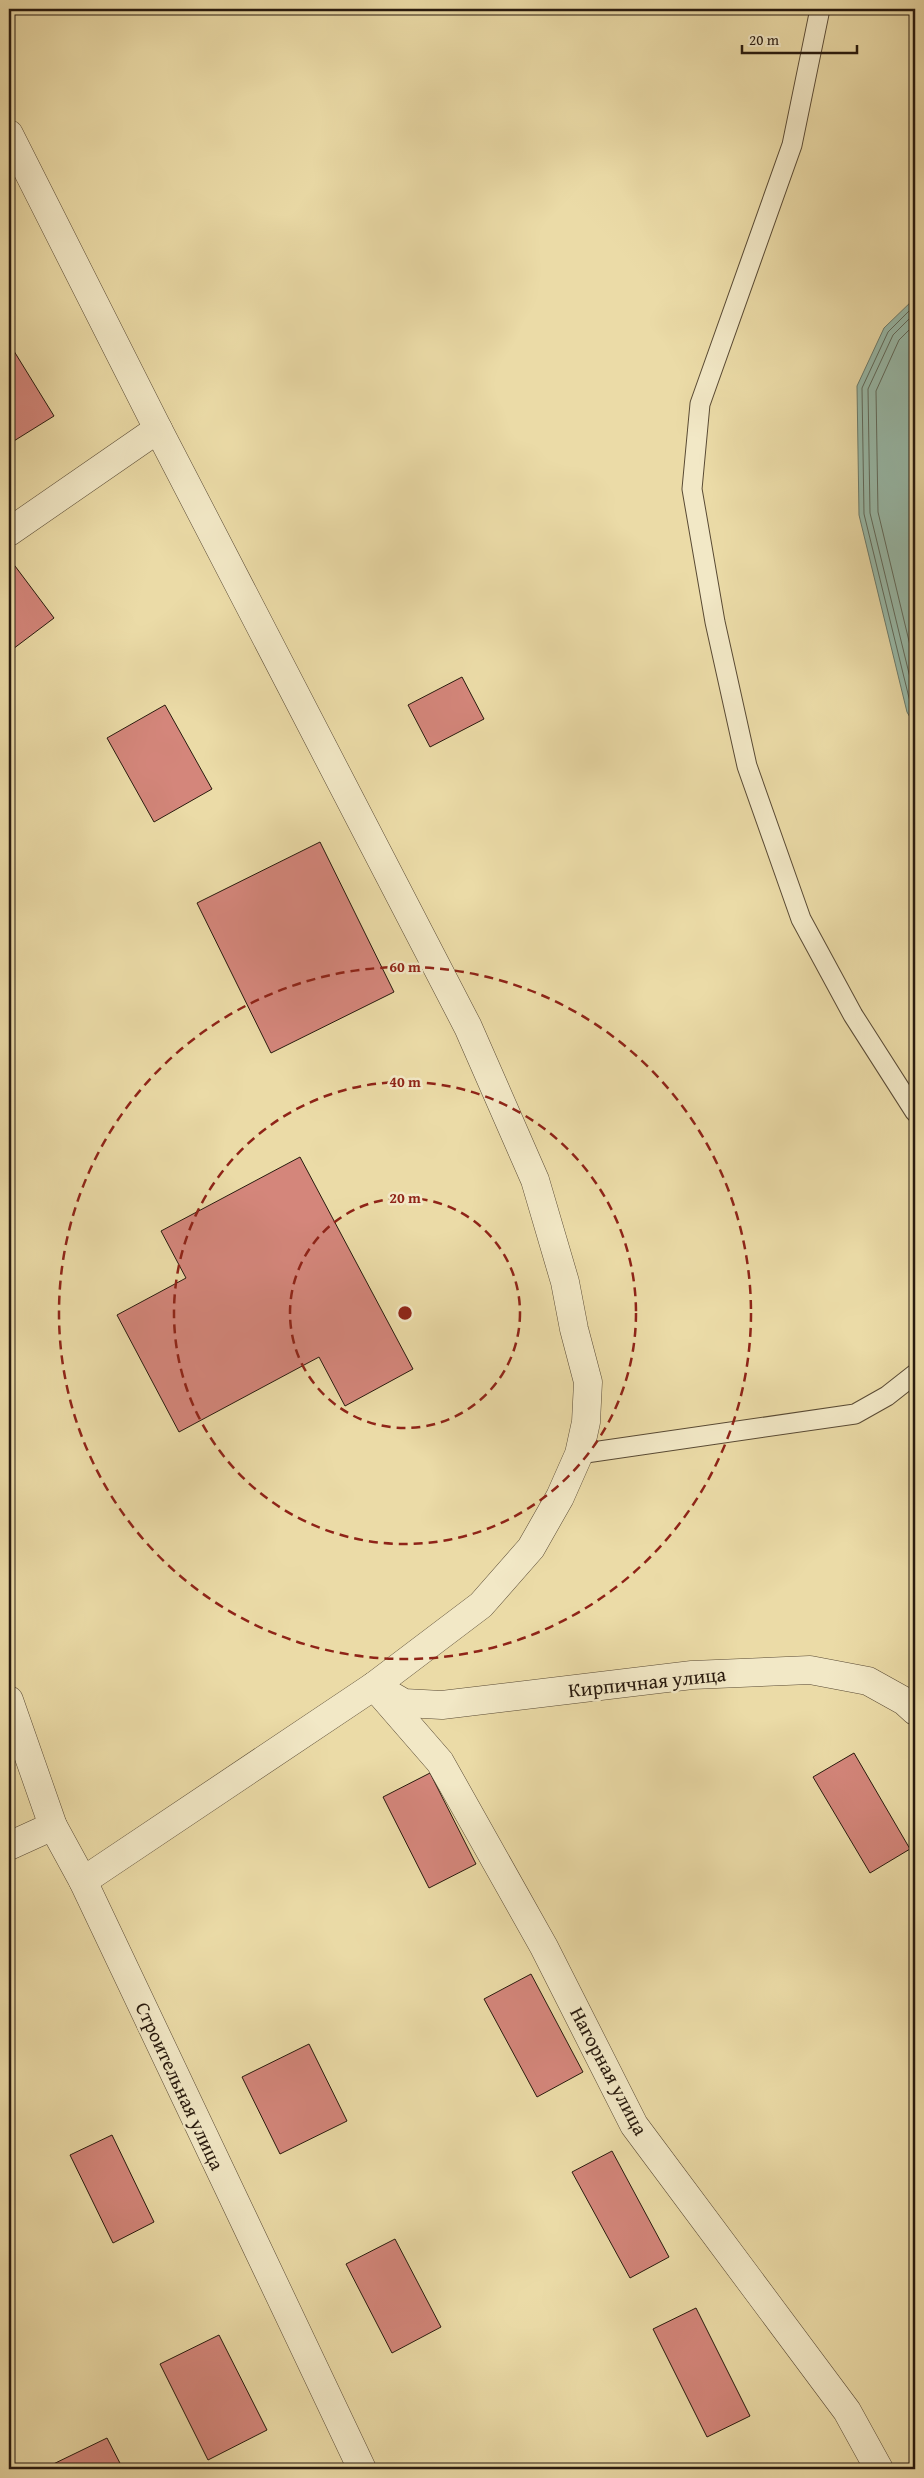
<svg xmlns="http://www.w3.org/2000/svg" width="924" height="2478" viewBox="0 0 924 2478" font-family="'Gentium Book Plus',serif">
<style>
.water{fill:#98bbab;stroke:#6b7b6c}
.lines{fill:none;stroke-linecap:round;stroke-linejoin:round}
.shore{stroke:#606a5c;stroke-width:1}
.building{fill:#d4867b;stroke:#281a0e}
.service-casing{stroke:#594a34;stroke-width:21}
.minor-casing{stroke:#594a34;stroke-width:29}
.service{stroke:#f2e8c6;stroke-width:19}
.minor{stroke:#f2e8c6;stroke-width:28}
.ring{fill:none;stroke:#8f2418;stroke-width:2.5;stroke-dasharray:9 6}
.labels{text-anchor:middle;stroke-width:5;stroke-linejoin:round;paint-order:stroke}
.street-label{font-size:20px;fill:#281a0e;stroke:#f2e8c6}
.centre{fill:#8f2418;stroke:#f2e8c6;stroke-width:2.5}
.ring-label{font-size:15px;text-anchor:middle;font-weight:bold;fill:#8f2418;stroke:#f2e8c6;stroke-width:5;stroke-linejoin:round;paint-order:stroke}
</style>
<rect width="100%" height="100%" fill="#ebdba7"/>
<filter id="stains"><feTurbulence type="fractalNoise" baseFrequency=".004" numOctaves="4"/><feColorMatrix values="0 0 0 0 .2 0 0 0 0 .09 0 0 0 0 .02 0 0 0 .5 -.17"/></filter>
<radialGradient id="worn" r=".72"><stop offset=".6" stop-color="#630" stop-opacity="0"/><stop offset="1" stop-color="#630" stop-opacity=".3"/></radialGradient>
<polygon class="water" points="915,298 915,726 907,712 859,515 857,386 884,328"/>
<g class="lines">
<g class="shore">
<polyline points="915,305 888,332 862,388 864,514 912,710 915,716"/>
<polyline points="915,313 893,335 868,389 870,513 915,698"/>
<polyline points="915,324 899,340 876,391 878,512 915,666"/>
</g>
</g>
<g class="building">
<polygon points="9,343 54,416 9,444"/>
<polygon points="9,558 54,618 9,652"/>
<polygon points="462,677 484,719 430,747 408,705"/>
<polygon points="165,705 212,789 154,822 107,738"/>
<polygon points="320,842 394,992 271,1053 197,903"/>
<polygon points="300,1157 413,1369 345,1406 319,1357 179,1432 117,1315 186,1278 161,1231"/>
<polygon points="854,1753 910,1849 870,1873 813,1777"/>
<polygon points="430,1773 476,1864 429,1888 383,1797"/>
<polygon points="531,1974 583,2072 537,2097 484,1999"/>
<polygon points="309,2044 347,2121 280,2154 242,2077"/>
<polygon points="112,2135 154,2222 113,2243 70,2155"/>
<polygon points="612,2151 669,2257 630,2278 572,2172"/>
<polygon points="395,2239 441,2327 392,2353 346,2264"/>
<polygon points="696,2308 750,2416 707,2437 653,2329"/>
<polygon points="219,2335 267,2430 208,2460 160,2364"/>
<polygon points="107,2438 123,2469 43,2469"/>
</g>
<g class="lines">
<defs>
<g id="service">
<polyline points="820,9 792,145 700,404 692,489 715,622 747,766 801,919 853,1015 915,1112"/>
<polyline points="579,1454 855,1414 887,1396 915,1374"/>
</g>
<g id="minor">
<polyline points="9,134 158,429 468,1027 535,1180 565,1282 574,1329 588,1382 586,1422 579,1454 560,1497 531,1548 481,1605 374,1686 83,1881"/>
<polyline points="9,532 158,429"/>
<polyline points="374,1686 440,1762 544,1947 634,2125 847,2411 879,2469"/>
<polyline points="380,1689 404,1703 442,1705 692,1675 810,1670 868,1681 904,1701 915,1711"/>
<polyline points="9,1700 53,1826 83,1881 362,2469"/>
<polyline points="9,1846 53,1826"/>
</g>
</defs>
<use href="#service" class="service-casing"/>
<use href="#minor" class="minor-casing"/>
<use href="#service" class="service"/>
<use href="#minor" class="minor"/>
</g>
<g class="ring">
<circle cx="405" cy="1313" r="115"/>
<circle cx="405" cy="1313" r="231"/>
<circle cx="405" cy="1313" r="346"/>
</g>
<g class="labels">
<g class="street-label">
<text transform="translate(647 1682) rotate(-6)" y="7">Кирпичная улица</text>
<text transform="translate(609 2071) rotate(62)" y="7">Нагорная улица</text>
<text transform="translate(180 2086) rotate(65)" y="7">Строительная улица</text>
</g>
</g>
<circle cx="405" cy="1313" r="8" class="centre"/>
<g class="ring-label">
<text x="405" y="972">60 m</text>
<text x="405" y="1087">40 m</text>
<text x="405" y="1203">20 m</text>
</g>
<rect width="924" height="2478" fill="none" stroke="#ebdba7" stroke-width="30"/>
<rect x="10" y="10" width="904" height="2458" fill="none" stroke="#281a0e" stroke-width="2.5"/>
<rect x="15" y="15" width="894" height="2448" fill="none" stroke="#281a0e"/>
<path d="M742 45v8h115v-8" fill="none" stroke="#281a0e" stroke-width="2.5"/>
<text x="749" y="45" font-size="15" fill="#281a0e" stroke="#f2e8c6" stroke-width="4" paint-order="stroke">20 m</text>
<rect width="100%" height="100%" filter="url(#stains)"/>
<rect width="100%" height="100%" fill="url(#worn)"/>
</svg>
